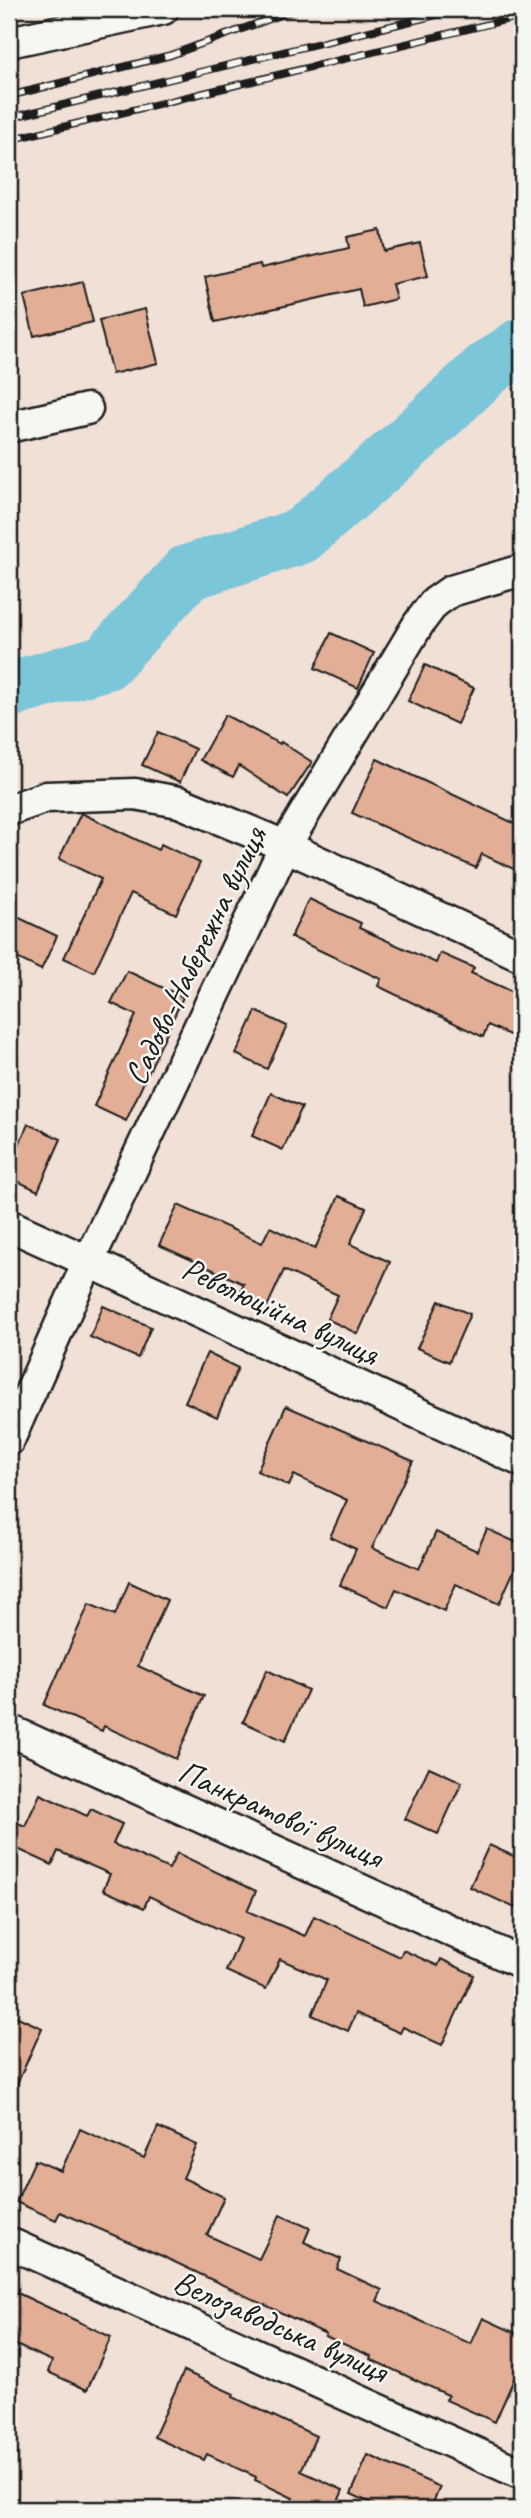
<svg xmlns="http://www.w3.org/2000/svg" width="531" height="2518" viewBox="0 0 531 2518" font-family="Caveat,sans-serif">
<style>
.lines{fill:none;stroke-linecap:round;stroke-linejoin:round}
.river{stroke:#7bc6da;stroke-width:56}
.building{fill:#e2ae96;stroke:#1c1c1c;stroke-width:2}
.minor-casing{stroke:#1c1c1c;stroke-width:35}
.minor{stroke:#f6f6f2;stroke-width:30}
.rail-casing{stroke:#1c1c1c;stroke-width:8}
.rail{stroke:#f6f6f2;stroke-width:5;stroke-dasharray:16;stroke-linecap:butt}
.labels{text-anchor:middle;stroke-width:5;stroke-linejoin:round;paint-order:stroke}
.street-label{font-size:33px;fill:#1c1c1c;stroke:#f6f6f2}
</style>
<rect width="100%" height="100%" fill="#f0e0d6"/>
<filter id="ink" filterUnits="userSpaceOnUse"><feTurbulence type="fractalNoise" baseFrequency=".0143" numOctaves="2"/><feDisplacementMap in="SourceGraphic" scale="14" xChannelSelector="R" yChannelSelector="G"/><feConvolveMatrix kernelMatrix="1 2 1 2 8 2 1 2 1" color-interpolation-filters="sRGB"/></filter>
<g filter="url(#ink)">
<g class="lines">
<polyline class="river" points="9,690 106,662 187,573 301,536 410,441 487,369 522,345"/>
</g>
<g class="building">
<polygon points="380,230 384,251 420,243 428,276 392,284 396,299 363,307 359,289 215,322 205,277 260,264 261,268 349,248 347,237"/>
<polygon points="83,282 93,322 34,336 24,296"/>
<polygon points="145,309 158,363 112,374 99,320"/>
<polygon points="331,633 374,653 358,688 315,668"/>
<polygon points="425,665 474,688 457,724 408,701"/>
<polygon points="225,715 280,744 281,742 312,762 288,798 239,766 233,777 200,760"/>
<polygon points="158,732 195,749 180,782 142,765"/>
<polygon points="377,759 522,827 522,873 482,854 476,868 352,813"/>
<polygon points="81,813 158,850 161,844 200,863 176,914 131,893 94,972 64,958 101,879 59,859"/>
<polygon points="309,899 361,923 359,928 436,963 440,953 474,968 471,973 522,996 522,1020 514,1037 488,1025 483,1037 378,986 381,979 291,937"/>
<polygon points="9,913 57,936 41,970 9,954"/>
<polygon points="127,971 183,997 126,1121 94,1106 136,1015 111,1003"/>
<polygon points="256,1011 287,1026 267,1069 236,1054"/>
<polygon points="271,1093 302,1107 283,1150 252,1136"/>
<polygon points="28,1124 61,1139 38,1191 9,1177 9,1167"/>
<polygon points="339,1196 366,1208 350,1244 390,1262 358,1334 327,1319 338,1295 284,1270 267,1307 239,1294 244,1284 159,1245 178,1205 262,1243 270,1227 315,1249"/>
<polygon points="439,1301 470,1314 449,1362 417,1348"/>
<polygon points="103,1306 151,1327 138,1358 90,1337"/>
<polygon points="207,1353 238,1368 217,1417 185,1402"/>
<polygon points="286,1406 413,1461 372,1548 419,1569 436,1532 477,1551 487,1529 522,1545 522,1553 499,1604 456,1584 444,1611 396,1589 388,1607 340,1585 356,1549 330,1537 347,1500 294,1475 289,1486 257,1471"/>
<polygon points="129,1582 167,1600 138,1666 204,1696 176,1759 104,1726 102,1731 44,1705 89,1604 115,1615"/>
<polygon points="267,1670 308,1690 285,1741 243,1722"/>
<polygon points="429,1767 462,1782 438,1834 405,1819"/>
<polygon points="40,1794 87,1816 91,1809 122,1824 113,1844 169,1869 177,1853 256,1891 247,1911 305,1936 314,1916 400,1957 403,1950 438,1966 441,1959 474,1975 442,2045 403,2027 400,2033 356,2013 348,2031 312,2015 327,1980 280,1959 266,1989 226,1971 240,1939 149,1896 144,1908 103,1890 110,1874 58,1851 52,1865 9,1845 9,1819 25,1826"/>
<polygon points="489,1845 522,1860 522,1891 515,1908 470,1887"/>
<polygon points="9,2013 42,2028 9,2102"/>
<polygon points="158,2127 197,2145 183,2178 224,2197 207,2235 259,2259 280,2215 310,2228 304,2242 341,2259 337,2269 382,2290 377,2301 471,2344 483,2318 522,2336 522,2361 495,2422 446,2400 448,2395 370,2359 371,2356 325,2336 326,2334 162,2256 60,2212 56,2220 16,2202 35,2160 61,2171 80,2129 144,2158"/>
<polygon points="9,2289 111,2337 87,2390 48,2372 52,2361 9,2342"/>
<polygon points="184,2371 234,2394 233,2397 316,2436 301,2471 343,2490 335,2509 288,2509 293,2498 255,2480 256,2477 207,2454 204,2460 154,2437"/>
<polygon points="368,2455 440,2487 430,2509 384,2509 351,2494"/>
</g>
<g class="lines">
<defs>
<g id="minor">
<polyline points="9,42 163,9"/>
<polyline points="9,427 87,409"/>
<polyline points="9,810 46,797 135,794 179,802 285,846 522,956"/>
<polyline points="9,1225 522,1461"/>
<polyline points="9,1440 88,1262 285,846 419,623 434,603 451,591 522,570"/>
<polyline points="9,1730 522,1963"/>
<polyline points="9,2243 522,2474"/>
</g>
</defs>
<use href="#minor" class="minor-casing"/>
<use href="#minor" class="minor"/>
<defs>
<g id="rail">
<polyline points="9,96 171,55 297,9"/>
<polyline points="9,118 461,9"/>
<polyline points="9,140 522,16"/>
</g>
</defs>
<use href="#rail" class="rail-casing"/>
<use href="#rail" class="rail"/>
</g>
</g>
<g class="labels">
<g class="street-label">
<text transform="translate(194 955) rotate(-64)" y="12">Садово-Набережна вулиця</text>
<text transform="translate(281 1310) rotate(25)" y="12">Революційна вулиця</text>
<text transform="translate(281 1813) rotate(24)" y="12">Панкратової вулиця</text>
<text transform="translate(281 2325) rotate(24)" y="12">Велозаводська вулиця</text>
</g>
</g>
<rect width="531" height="2518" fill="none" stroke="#f6f6f2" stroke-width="35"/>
<rect x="18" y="18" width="496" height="2483" fill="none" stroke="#1c1c1c" stroke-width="2.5" filter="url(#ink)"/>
</svg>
